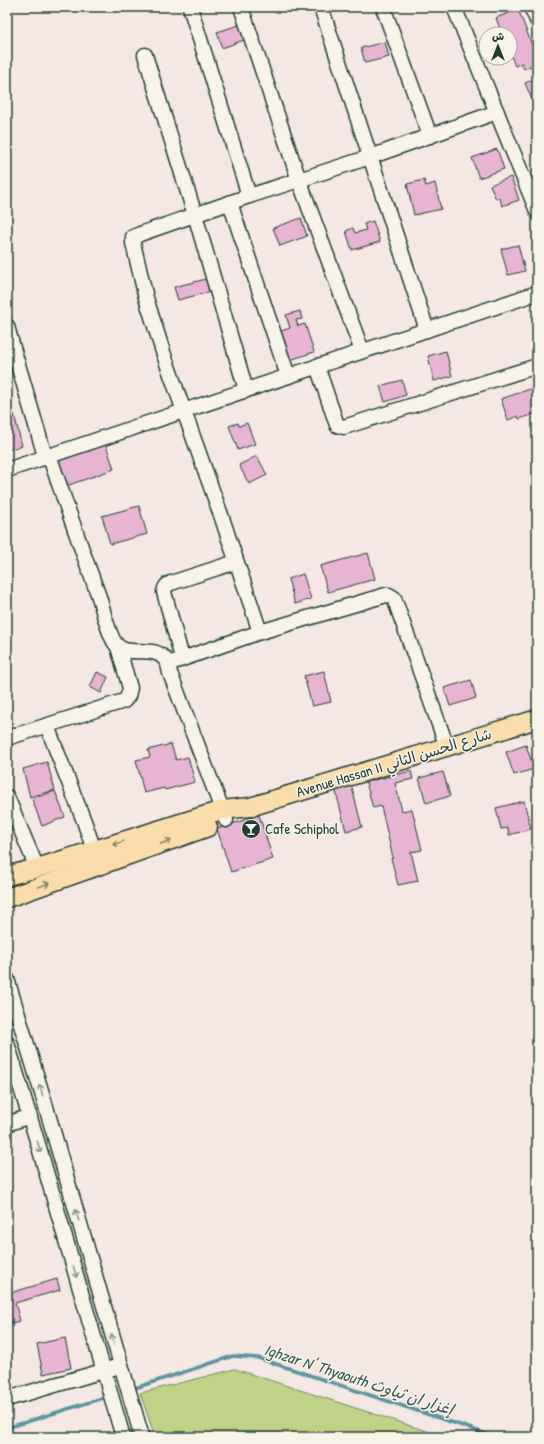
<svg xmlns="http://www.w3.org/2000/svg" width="544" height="1444" viewBox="0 0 544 1444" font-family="'Patrick Hand','Playpen Sans Arabic',sans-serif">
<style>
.green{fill:#c0d287;stroke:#70885e}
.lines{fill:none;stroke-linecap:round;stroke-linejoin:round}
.stream{stroke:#5d94a0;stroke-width:3.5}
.building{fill:#e7b5d3;stroke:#1f3d34}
.minor-casing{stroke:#1f3d34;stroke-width:17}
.major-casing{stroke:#1f3d34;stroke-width:21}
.minor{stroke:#f7f3e8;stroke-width:14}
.major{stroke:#fbddab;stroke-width:18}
.oneway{stroke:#82856a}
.oneway2{stroke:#8b988e}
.labels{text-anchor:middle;stroke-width:3;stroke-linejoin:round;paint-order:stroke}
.street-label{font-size:15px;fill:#1f3d34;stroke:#f7f3e8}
.poi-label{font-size:15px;fill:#1f3d34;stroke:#f7f3e8;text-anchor:start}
.water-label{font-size:16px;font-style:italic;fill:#345a58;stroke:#f7f3e8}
</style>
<rect width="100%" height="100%" fill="#f4e7e4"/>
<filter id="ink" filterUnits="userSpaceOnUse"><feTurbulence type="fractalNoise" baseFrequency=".025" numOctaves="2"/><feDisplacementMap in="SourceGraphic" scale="8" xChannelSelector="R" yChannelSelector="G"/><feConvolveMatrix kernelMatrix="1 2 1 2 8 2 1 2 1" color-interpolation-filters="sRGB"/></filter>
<g filter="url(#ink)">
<polygon class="green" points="235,1369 445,1437 155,1437 140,1393"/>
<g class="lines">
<g class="stream">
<polyline points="132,1389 233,1356 258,1358 496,1437"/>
<polyline points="7,1428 109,1396"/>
</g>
</g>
<g class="building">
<polygon points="518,9 537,58 537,63 524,69 522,63 515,66 510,53 510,34 502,34 496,18"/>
<polygon points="239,25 244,40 222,48 217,32"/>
<polygon points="385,42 389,57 365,63 361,48"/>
<polygon points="537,78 537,111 525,83"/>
<polygon points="497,149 504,169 479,178 472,158"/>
<polygon points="511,177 519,200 502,206 500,198 496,199 490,185"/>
<polygon points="424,180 426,186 435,183 441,209 414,215 407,184"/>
<polygon points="301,218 307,236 280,246 273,228"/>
<polygon points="373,221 380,242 352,250 346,231 353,228 355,233 366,230 364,224"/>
<polygon points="518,245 525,271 508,275 501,249"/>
<polygon points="206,279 209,292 178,300 174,287"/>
<polygon points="300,311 302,319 296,320 298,326 305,324 314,352 287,361 278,332 290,328 286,315"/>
<polygon points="446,351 452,376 434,381 428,356"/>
<polygon points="402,380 406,395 385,402 380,386"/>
<polygon points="536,387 537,413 519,419 518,416 508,420 501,399"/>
<polygon points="14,414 22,446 7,450 7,416"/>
<polygon points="238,423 239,426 247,423 255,444 238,450 229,426"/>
<polygon points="105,442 114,469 66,486 57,459"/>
<polygon points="257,456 267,475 249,484 239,465"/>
<polygon points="139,506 147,534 110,544 102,516"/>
<polygon points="368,553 375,579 328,592 320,566"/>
<polygon points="303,574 311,599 295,604 288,579"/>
<polygon points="324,671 331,702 312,706 304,676"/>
<polygon points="97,672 108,677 101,693 90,687"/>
<polygon points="471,680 476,698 450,706 444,688"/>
<polygon points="171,744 176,760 188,757 195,782 165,790 164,788 144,793 136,760 150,757 148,750"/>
<polygon points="526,745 534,769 514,775 506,752"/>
<polygon points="47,762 55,790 30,797 23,769"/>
<polygon points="411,771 413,779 395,783 402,811 412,809 422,850 411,852 418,881 398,885 391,858 393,858 381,806 373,808 366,782"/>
<polygon points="443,772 450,796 426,803 419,778"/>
<polygon points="351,784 362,827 346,831 335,788"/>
<polygon points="55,791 65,817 42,826 32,799"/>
<polygon points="524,801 531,829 509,835 508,828 501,829 496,808"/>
<polygon points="259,815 273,859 231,872 217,829"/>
<polygon points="57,1279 60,1290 15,1303 20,1321 7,1324 7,1294"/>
<polygon points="65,1338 71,1368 43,1374 37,1344"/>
</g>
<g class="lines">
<defs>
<g id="minor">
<polyline points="190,7 249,196"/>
<polyline points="321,7 427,330"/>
<polyline points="383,7 430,136"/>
<polyline points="454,7 537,211"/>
<polyline points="531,7 537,20"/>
<polyline points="145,55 195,215 246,390"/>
<polyline points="230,203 288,376"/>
<polyline points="7,326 11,341"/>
<polyline points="7,343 11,341 45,456"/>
<polyline points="362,351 299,180 370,157 497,112"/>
<polyline points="317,366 337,425 344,427 537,366"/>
<path d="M49,455c16,46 32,93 49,139 5,14 9,37 17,49 12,18 42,-3 53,21"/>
<polyline points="7,470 537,293"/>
<polyline points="260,632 386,595 389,595 394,598 447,747"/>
<path d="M182,658l-18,-66c1,-5 2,-7 7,-9l65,-21"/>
<polyline points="47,726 84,821 94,850"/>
<polyline points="7,738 124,701 128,696 130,688 118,647"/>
<polyline points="7,797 37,868"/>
<polyline points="226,820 170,673 168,664 260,632 222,518 164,355 146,298 133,243 133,237 140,234 249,196 299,180 241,7"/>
<polyline points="7,979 44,1100 142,1437"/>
<polyline points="7,1043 38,1144 123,1437"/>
<polyline points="7,1124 30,1116"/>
<polyline points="7,1399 113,1368"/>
</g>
<g id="major">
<polyline points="7,876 37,868 222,810 250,807 537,719"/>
<polyline points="7,898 208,827"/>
</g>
</defs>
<use href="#minor" class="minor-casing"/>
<use href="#major" class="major-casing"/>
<use href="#minor" class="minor"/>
<use href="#major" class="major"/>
</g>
<defs><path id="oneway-shaft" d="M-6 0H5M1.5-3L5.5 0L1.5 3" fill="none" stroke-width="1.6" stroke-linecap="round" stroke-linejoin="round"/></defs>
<g class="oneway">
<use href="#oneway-shaft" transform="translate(166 842) rotate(-20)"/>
<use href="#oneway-shaft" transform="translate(118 843) rotate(163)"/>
<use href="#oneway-shaft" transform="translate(44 885) rotate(-20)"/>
</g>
<g class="oneway2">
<use href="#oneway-shaft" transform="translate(41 1090) rotate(-107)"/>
<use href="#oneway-shaft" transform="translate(39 1147) rotate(74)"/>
<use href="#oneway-shaft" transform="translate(77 1215) rotate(-106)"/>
<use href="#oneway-shaft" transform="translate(75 1272) rotate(74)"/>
<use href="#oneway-shaft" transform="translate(113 1340) rotate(-106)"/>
</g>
</g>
<defs>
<symbol id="bar-disc" viewBox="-11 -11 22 22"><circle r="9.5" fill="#1f3d34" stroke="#f7f3e8"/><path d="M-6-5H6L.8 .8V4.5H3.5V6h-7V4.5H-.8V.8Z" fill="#fff"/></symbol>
</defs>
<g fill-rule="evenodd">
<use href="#bar-disc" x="240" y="818" width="22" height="22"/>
</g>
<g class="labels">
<g class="street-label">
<text transform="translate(394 763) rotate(-17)" y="5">Avenue Hassan II شارع الحسن الثاني</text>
</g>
<g class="poi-label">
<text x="265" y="834">Cafe Schiphol</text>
</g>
<g class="water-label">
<text transform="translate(359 1379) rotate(18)" y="6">Ighzar N' Thyaouth إغزار ان ثياوث</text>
</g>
</g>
<rect width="544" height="1444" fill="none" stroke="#f7f3e8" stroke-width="24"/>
<rect x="12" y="12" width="520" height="1420" fill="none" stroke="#1f3d34" stroke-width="1.5" filter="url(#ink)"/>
<g transform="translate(498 46)"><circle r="19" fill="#f7f3e8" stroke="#a1aaa0"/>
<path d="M0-3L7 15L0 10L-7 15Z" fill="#1f3d34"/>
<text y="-6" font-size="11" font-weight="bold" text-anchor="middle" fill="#1f3d34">ش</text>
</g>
</svg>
